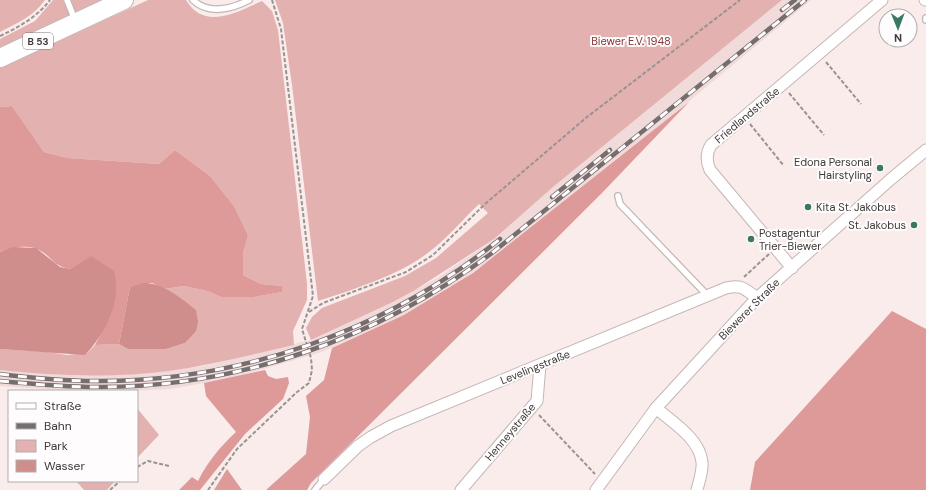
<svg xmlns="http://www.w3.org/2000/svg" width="926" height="490" viewBox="0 0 926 490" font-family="'DM Sans',sans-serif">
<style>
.built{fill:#f1dbda}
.green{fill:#e3b1b0}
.forest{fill:#dd9a98}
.water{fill:#cf8d8b}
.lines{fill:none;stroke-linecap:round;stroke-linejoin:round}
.lane-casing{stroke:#c3b7b6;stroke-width:8}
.street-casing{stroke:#c3b7b6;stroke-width:13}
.primary-casing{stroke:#c3b7b6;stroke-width:20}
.path{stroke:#9b9292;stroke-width:2;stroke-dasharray:4 2;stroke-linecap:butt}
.lane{stroke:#fff;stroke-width:5.5}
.street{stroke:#fff;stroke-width:11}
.primary{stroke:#fff;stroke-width:18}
.rail-casing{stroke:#766e6e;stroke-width:4.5}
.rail{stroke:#fefcfc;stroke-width:3;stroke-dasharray:9;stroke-linecap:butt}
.poi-dot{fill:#3a7864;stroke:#fefcfc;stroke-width:1.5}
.labels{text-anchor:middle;stroke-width:4;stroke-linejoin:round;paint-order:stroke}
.shield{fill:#fefcfc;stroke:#787474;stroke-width:1}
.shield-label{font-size:10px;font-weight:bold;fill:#3e3939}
.park-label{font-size:11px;fill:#863538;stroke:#fefcfc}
.street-label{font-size:11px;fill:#3e3939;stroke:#fefcfc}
.poi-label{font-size:11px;fill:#3e3939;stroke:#fefcfc;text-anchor:end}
</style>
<rect width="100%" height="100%" fill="#f9eceb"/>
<polygon class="built" points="782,0 811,0 640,142 501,252 448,290 404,315 322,352 236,377 204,383 171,389 131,391 73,391 0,386 0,370 97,375 137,374 203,366 311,340 393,302 437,278 494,239 553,187"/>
<g class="green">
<path d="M0,0h45c-11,16 -28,23 -45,32z"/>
<polygon points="53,0 104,0 0,50 0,39 35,21"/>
<path d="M148,0h38c18,31 51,12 76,1l10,10 6,19 29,254v16l-14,31 1,14c-41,9 -82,20 -125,26 -55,7 -113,5 -169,-1v-21l48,3 19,3 20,-2 8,-8 24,-1 9,5h38l19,-6 11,-33 -32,-21 20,-3 23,5 14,6h33l28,-5v-6l-21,-2 -18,-9v-21l5,-19 -14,-29 -24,-30 -35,-26 -16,14 -91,-6 -24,-6 -32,-46 -12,1v-39z"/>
<path d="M275,0h507l-229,187 -59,52 -79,51 -22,12 -82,38 -5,-12 6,-11 10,-9 83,-32 31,-18 52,-45 -9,-9c-18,17 -34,37 -54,51 -26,20 -76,36 -107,46l-26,-216 -9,-62z"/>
<polygon points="137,408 159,435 137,458"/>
<polygon points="76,481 115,481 107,490 84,490"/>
</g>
<g class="forest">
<polygon points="689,102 601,194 311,483 307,490 266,490 306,454 310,417 306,396 324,380 332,348 404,315 473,273"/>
<path d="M12,106l32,46 24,6 91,6 16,-14 35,26 24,30 14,29 -5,19v21l18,9 21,2v6l-28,5h-33l-14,-6 -23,-5 -20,3 -12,-6 -22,4 -11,57 -24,1 9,-17 -33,-59c-20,-3 -18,-13 -34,-20 -11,-5 -27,-1 -37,3v-145z"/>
<polygon points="892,311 926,329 926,490 750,490 755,462"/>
<path d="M265,370l3,6 8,3 12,-2 1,6 -6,16 -38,35 -45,56h-21l13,-13 6,4c10,-20 22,-34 38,-49l-30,-36 -2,-13z"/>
<polygon points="227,469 242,490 214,490"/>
</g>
<g class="water">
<path d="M13,247l23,1 24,19 11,2 20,-13 23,15c8,30 -8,62 -29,84l-85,-6v-97z"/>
<path d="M144,283c19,0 37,15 52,27l2,12 -2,9 -11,12 -19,6h-38l-9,-5 11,-57z"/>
</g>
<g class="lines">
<defs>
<g id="lane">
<polyline points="67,0 75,20"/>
<path d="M193,0c15,15 39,9 56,0"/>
<polyline points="926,18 926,20"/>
<polyline points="618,196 620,204 707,295"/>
<polyline points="315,490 324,479"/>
</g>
<g id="street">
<polyline points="925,0 926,0"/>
<path d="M792,268l-82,-98c-4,-9 -4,-17 1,-25l171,-145"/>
<path d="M656,408c16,14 44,31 46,54 1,9 -3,19 -5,28"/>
<path d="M324,479l34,-33 13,-9 20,-11 335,-138c15,-4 19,1 31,10"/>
<polyline points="461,490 537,401 540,365"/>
<polyline points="596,490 656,408 757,298 891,179 926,150"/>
</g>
<polyline id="primary" points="0,58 124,0"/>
</defs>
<use href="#lane" class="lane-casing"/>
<use href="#street" class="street-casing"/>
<use href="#primary" class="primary-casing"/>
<g class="path">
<path d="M0,36c19,-9 37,-19 50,-36"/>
<polyline points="826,62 861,104"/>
<polyline points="789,93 824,135"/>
<polyline points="750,124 784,166"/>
<polyline points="744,277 769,254"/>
<polyline points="309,312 323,303 406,272 433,255 485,204 587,117 740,0"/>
<polyline points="539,415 595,474"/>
<polyline points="137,467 148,461 169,466"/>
<polyline points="110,490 120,481"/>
<polyline points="208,490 237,449 297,392 309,383 312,370 311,358 302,329 313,296 281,29 272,0"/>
</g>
<use href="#lane" class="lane"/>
<use href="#street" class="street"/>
<use href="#primary" class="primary"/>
<defs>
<g id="rail">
<polyline points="782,10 795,0"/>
<polyline points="552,197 610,150"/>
<path d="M0,374c32,4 64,7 96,7 144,1 292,-51 404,-142"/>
<path d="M0,381c32,3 64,6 97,6 141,1 282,-49 395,-134l313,-253"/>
</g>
</defs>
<use href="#rail" class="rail-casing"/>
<use href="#rail" class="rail"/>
</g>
<g class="poi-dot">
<circle cx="880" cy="168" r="4"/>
<circle cx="808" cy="207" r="4"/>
<circle cx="914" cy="225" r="4"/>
<circle cx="751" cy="239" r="4"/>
</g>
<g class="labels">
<rect class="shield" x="23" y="33" width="30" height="16" rx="3"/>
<g class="shield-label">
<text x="38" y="45">B 53</text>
</g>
<g class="park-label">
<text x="631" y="45">Biewer E.V. 1948</text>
</g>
<g class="street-label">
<text transform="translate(747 115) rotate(-40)" y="4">Friedlandstraße</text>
<text transform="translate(749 309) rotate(-45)" y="4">Biewerer Straße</text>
<text transform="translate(535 367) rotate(-22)" y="4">Levelingstraße</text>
<text transform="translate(510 432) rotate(-50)" y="4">Henneystraße</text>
</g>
<g class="poi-label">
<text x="872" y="166">Edona Personal<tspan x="872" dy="13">Hairstyling</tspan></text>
<text x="816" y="211" text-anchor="start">Kita St. Jakobus</text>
<text x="906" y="229">St. Jakobus</text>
<text x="759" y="237" text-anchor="start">Postagentur<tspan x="759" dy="13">Trier-Biewer</tspan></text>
</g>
</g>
<rect x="8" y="390" width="130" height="92" fill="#fefcfc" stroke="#b1aeae"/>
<rect x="16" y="403" width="20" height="6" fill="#ffffff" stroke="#b1aeae"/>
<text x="44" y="410" font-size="12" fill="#3e3939">Straße</text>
<rect x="16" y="423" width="20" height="6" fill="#766e6e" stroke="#b1aeae"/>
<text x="44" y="430" font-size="12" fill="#3e3939">Bahn</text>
<rect x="16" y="440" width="20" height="12" fill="#e3b1b0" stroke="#b1aeae"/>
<text x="44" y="450" font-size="12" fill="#3e3939">Park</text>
<rect x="16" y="460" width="20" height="12" fill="#cf8d8b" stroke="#b1aeae"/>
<text x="44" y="470" font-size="12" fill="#3e3939">Wasser</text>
<g transform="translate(898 28) rotate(179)"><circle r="19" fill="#fefcfc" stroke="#b1aeae"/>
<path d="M0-3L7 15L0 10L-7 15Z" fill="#3a7864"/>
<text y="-6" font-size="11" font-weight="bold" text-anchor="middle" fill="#3e3939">N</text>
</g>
</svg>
